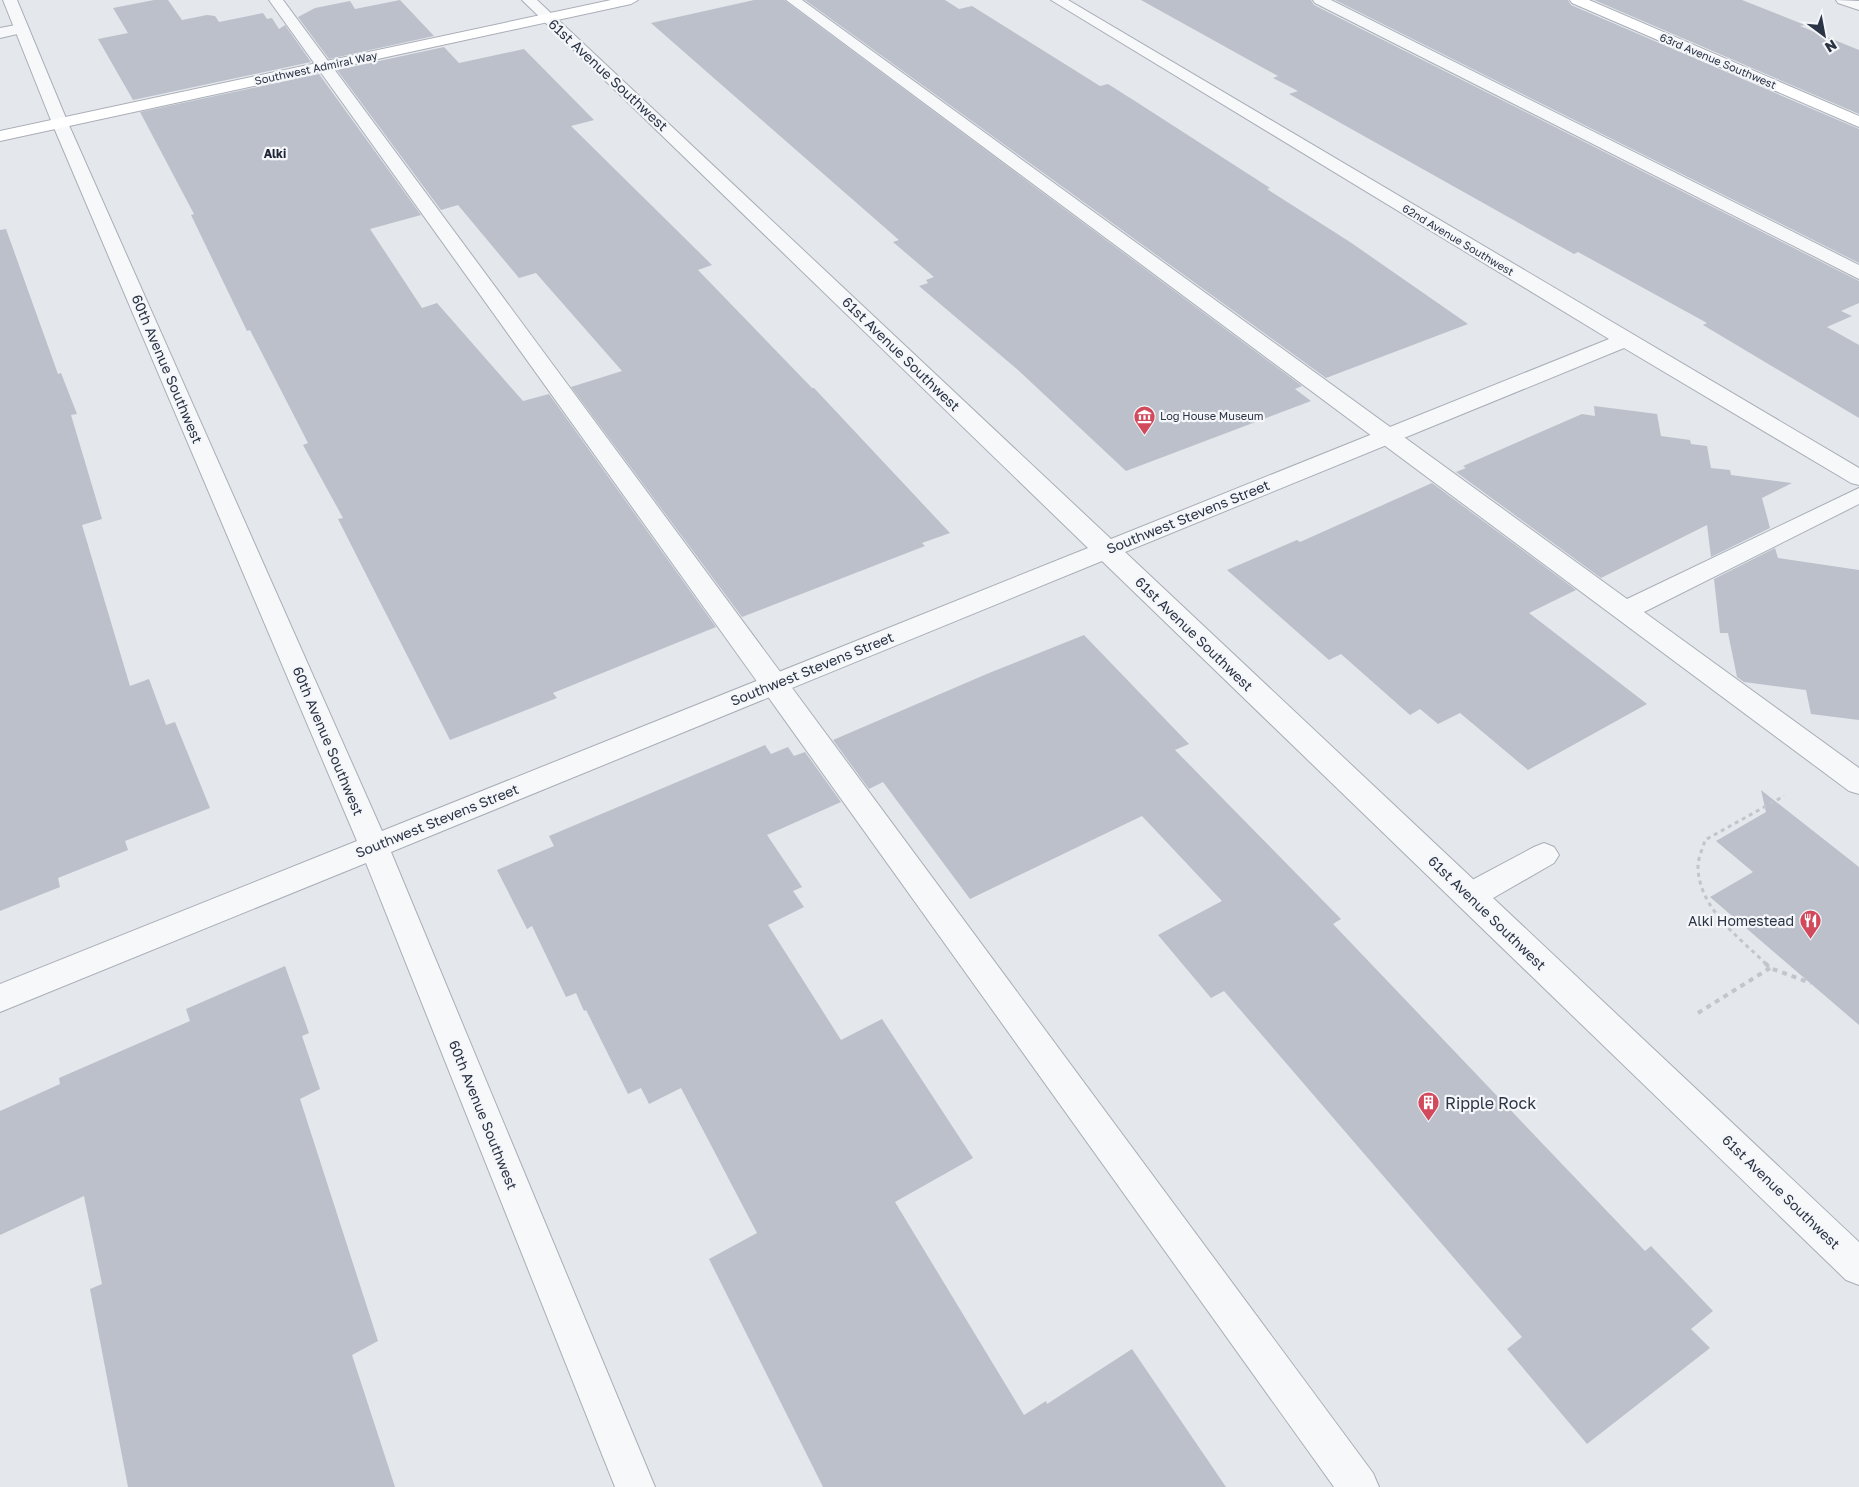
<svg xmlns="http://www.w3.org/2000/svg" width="1859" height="1487" viewBox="0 0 1859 1487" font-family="'Golos Text',sans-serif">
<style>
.building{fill:#bbc0ca}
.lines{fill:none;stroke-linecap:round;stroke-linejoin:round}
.service-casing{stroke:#a9aeb7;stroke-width:2}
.minor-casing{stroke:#a9aeb7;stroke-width:2}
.secondary-casing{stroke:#a9aeb7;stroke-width:2}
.path-far1{stroke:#c2c5cb;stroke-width:3;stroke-dasharray:4 4;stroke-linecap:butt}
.path{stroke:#c2c5cb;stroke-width:4;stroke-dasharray:5 5;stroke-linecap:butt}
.service{fill:#f7f8fa;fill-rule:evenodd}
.minor{fill:#f7f8fa;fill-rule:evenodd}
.secondary{fill:#fff;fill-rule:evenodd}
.labels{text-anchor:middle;stroke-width:4.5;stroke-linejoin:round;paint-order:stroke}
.far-street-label{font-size:11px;fill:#2b3445;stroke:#f4f6f9}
.far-poi-label{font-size:11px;fill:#2b3445;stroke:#f4f6f9;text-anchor:start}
.far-neighbourhood-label{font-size:12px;font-weight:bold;fill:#1d2536;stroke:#f4f6f9}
.street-label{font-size:14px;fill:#2b3445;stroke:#f4f6f9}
.poi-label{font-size:14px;fill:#2b3445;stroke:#f4f6f9;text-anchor:end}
.near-poi-label{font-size:16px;fill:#2b3445;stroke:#f4f6f9;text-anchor:start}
</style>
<rect width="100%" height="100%" fill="#e4e7ec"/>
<g class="building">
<polygon points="154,0 168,0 182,20 207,15 215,16 219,22 263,13 267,19 272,18 279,29 285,25 311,62 133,100 98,39 128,33 113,8"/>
<polygon points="400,0 434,36 329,59 298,17 315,8 350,1 355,9"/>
<polygon points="754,0 784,0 1302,386 1295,389 1311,401 1126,471 1018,370 919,286 928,283 926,280 934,277 893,242 899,240 651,23"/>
<polygon points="805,0 945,0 959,9 972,6 1100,86 1108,84 1138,103 1270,188 1267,189 1350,242 1468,324 1326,378"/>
<polygon points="1141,0 1311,0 1314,5 1859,281 1859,303 1841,311 1852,316 1827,327 1859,345 1859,418 1703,325 1707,323 1578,252 1574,254 1289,94 1298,91 1273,78 1278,76"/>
<polygon points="1335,0 1568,0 1571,5 1859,129 1859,263"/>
<polygon points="1594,0 1742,0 1805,25 1800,26 1859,50 1859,114"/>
<polygon points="444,47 459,63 524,49 594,120 571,126 712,265 698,270 812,388 814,388 950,533 922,543 925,546 742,617 571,387 622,371 536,273 519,278 458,205 441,210 337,70"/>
<polygon points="319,74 421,215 370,229 422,308 437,303 523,401 549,394 716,627 553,693 557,698 450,740 338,519 343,518 303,445 308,443 250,330 247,331 191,215 194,214 140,112"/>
<polygon points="6,229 58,374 61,373 77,414 71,415 102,519 82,525 130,686 149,679 166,725 175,722 210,808 125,841 128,850 58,878 60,887 0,911 0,230"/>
<polygon points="1594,406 1657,414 1661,436 1690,440 1691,444 1707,446 1711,468 1730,470 1731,475 1792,483 1762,498 1770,528 1711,557 1707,525 1601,578 1456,472 1466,468 1463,466 1582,414 1595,416"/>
<polygon points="1432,483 1576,590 1529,613 1647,704 1528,770 1460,713 1438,724 1420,709 1410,715 1341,654 1329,660 1227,570 1297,540 1300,542"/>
<polygon points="1775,548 1778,558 1859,570 1859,720 1811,714 1806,690 1744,682 1737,677 1728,633 1720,633 1714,579"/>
<polygon points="1084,635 1189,744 1175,750 1341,919 1333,924 1645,1251 1651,1246 1713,1311 1691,1329 1710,1348 1587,1444 1507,1349 1522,1337 1224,991 1211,998 1158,935 1222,901 1142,816 970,899 883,782 869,789 833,740 989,673"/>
<polygon points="765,745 771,754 788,747 794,756 805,752 841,802 767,835 802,887 793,891 804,907 768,925 841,1040 882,1019 973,1158 895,1202 1024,1415 1046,1401 1047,1404 1132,1349 1226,1487 823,1487 709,1259 757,1233 681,1088 649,1104 641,1088 628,1094 586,1010 584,1011 576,993 566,997 532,926 527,929 497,870 554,846 549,836"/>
<polygon points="1761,790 1859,867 1859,1025 1710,897 1753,872 1716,841 1766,812"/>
<polygon points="285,966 309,1033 302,1036 320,1089 300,1099 378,1341 352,1355 395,1487 128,1487 90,1289 102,1284 84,1196 0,1235 0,1111 60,1084 59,1078 190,1021 186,1009"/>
</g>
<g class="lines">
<defs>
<g id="service">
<polygon points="269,0 283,0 1373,1473 1379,1487 1334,1487"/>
<polygon points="786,0 802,0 1627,599 1859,488 1859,504 1644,612 1859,768 1859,794 1849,791"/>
<polygon points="1313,0 1331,0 1859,265 1859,279 1315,3"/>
<polygon points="1836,0 1859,1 1859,10 1838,3"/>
<polygon points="21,24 26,26 29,29 26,32 0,38 0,28"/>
<polygon points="1544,843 1554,847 1559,855 1554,863 1481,905 1470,908 1459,905 1455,896 1459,887 1534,847"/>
</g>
<polygon id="minor" points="3,0 17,0 68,123 382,831 1088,548 522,0 537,0 1111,539 1609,339 1051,0 1068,0 1859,468 1859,485 1851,483 1624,348 1125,552 1859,1242 1859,1285 1846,1280 1102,561 391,852 655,1487 615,1487 366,863 0,1012 0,984 357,841 52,123"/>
<g id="secondary">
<polygon points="611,0 638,0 631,4 0,141 0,131"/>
<polygon points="1570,0 1589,0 1859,116 1859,127 1572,3"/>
</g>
</defs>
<use href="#service" class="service-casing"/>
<use href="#minor" class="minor-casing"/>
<use href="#secondary" class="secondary-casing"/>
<path class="path-far1" d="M1766,964c-27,-27 -68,-56 -68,-98 0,-8 5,-18 7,-26l79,-44"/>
<g class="path">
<polyline points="1765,963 1770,968 1811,983"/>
<polyline points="1698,1013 1770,968"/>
</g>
<use href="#service" class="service"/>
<use href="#minor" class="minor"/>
<use href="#secondary" class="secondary"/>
</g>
<defs>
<symbol id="museum-pin" viewBox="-11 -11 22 30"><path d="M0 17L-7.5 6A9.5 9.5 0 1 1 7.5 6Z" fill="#d1495b" stroke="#f4f6f9"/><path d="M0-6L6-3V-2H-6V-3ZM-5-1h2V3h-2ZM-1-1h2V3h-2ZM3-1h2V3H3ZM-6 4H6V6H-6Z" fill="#fff"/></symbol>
<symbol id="restaurant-pin" viewBox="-11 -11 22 30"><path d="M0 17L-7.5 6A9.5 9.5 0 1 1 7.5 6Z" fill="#d1495b" stroke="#f4f6f9"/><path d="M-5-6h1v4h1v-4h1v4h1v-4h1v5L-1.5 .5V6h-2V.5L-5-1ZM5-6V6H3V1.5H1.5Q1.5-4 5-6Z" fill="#fff"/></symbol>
<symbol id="building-pin" viewBox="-11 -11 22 30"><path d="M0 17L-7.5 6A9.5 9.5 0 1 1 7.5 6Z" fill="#d1495b" stroke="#f4f6f9"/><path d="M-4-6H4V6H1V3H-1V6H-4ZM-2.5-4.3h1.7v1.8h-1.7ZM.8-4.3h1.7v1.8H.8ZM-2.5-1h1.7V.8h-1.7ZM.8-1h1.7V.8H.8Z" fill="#fff"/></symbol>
</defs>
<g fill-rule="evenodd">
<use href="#museum-pin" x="1132" y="404" width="25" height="34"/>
<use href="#restaurant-pin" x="1798" y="908" width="25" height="34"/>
<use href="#building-pin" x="1416" y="1090" width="25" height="34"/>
</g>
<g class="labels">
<g class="far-street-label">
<text transform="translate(1718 61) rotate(23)" y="4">63rd Avenue Southwest</text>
<text transform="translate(316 68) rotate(-12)" y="4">Southwest Admiral Way</text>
<text transform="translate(1458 240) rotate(31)" y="4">62nd Avenue Southwest</text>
</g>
<g class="far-poi-label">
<text x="1160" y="420">Log House Museum</text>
</g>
<g class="far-neighbourhood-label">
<text x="275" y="158">Alki</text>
</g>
<g class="street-label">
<text transform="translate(608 75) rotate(43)" y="5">61st Avenue Southwest</text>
<text transform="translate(901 354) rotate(44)" y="5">61st Avenue Southwest</text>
<text transform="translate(167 369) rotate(67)" y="5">60th Avenue Southwest</text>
<text transform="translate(1188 517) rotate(-22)" y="5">Southwest Stevens Street</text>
<text transform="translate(1194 634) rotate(44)" y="5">61st Avenue Southwest</text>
<text transform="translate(812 669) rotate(-22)" y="5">Southwest Stevens Street</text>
<text transform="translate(328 741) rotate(67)" y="5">60th Avenue Southwest</text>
<text transform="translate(437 821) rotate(-22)" y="5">Southwest Stevens Street</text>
<text transform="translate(1487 913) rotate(44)" y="5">61st Avenue Southwest</text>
<text transform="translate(483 1115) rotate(68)" y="5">60th Avenue Southwest</text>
<text transform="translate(1781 1192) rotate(44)" y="5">61st Avenue Southwest</text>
</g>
<g class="poi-label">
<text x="1794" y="926">Alki Homestead</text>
</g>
<g class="near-poi-label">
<text x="1445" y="1109">Ripple Rock</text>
</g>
</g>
<g transform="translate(1824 35) rotate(148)" stroke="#f4f6f9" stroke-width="4" paint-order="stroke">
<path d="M0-4L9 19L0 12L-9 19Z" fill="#2b3445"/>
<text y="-8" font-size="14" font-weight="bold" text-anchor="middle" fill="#2b3445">N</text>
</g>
</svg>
